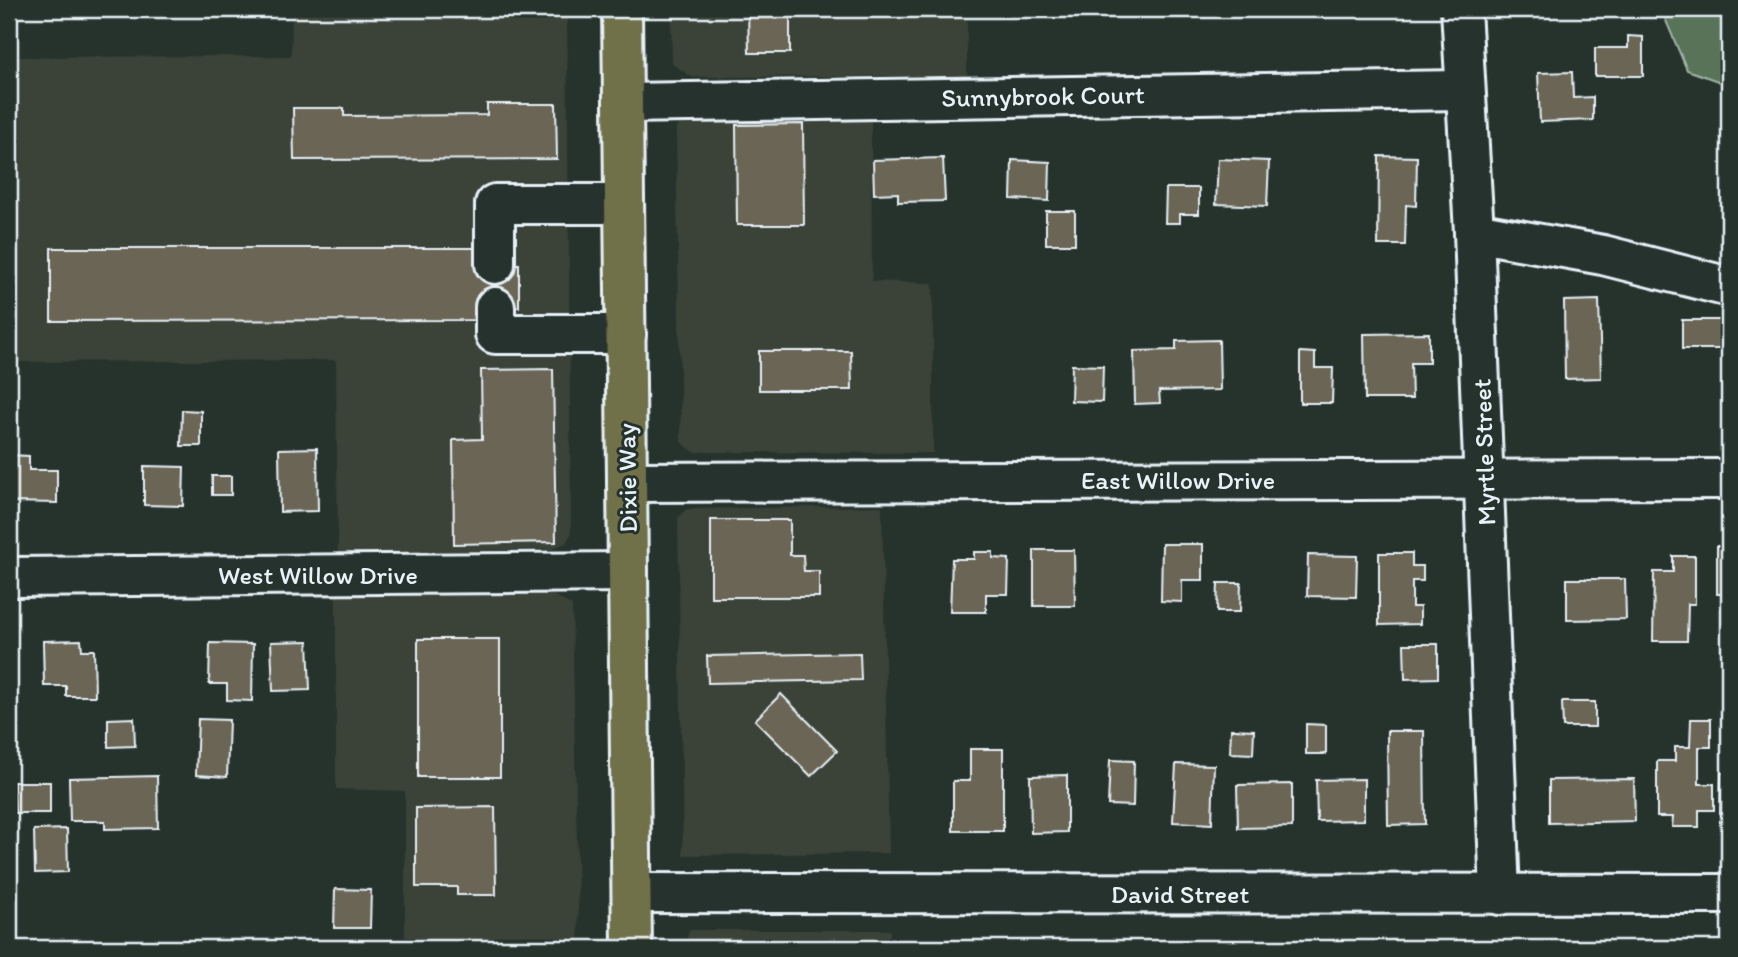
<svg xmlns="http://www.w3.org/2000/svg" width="1738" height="957" viewBox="0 0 1738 957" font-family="Itim,sans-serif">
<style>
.built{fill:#3b4239}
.green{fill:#597358;stroke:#a0b2a8;stroke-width:2}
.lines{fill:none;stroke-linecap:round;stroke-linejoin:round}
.stream{stroke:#8ca0a9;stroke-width:9}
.building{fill:#6b6554;stroke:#e8f1f8;stroke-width:2}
.minor-casing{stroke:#e8f1f8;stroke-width:44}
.major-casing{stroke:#e8f1f8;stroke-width:44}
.minor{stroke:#26332d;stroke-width:38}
.major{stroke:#70704a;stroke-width:38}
.labels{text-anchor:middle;stroke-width:6;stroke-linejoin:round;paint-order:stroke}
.street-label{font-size:26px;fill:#e8f1f8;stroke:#26332d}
</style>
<rect width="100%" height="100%" fill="#26332d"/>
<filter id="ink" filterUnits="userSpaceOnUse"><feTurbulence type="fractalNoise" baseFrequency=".0143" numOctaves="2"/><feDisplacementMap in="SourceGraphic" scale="14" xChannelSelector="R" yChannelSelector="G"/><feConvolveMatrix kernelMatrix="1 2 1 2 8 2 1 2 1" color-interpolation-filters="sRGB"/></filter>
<g filter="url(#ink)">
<g class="built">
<polygon points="292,9 567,9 571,534 566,543 552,549 338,554 336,360 9,362 9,57 291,56"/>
<polygon points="671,9 967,9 967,76 692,77 672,64"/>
<polygon points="871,118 872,281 933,283 933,453 694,452 681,442 676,128 684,120"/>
<polygon points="882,506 889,853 683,855 678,518 686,509"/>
<polygon points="336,592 548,592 572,606 579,948 405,948 405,791 336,789"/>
<polygon points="689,930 890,930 890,948 685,948"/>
</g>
<polygon class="green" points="1661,9 1729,9 1729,85 1687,70"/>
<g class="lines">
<polyline class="stream" points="1717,9 1729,17"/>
</g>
<g class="building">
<polygon points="748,9 790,9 790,53 749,53"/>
<polygon points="1628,36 1643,37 1643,76 1595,76 1595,48 1628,48"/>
<polygon points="1572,72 1573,98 1593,97 1593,120 1540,122 1538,73"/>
<polygon points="487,104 556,104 557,159 294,160 293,108 344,108 344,116 487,115"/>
<polygon points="803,124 804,225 737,225 736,125"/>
<polygon points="1379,156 1417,157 1416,206 1406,205 1405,245 1378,245"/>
<polygon points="943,158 945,201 898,202 898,193 874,194 873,160"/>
<polygon points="1218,159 1269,161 1267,206 1216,204"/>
<polygon points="1012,160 1050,162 1049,201 1011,199"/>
<polygon points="1166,188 1199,188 1199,214 1180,214 1180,223 1165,223"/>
<rect x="1046" y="211" width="29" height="33"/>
<polygon points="51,248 475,248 475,264 519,264 519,307 475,307 475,320 51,321"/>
<polygon points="1599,300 1601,378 1565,379 1564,301"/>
<rect x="1682" y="320" width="39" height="29"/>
<polygon points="1429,333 1429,363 1411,363 1412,399 1365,399 1364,334"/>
<polygon points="1219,340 1220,390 1159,391 1160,403 1135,404 1134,351 1176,350 1176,341"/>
<polygon points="759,351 851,351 852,390 759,390"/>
<polygon points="1300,352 1315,353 1315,368 1333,368 1332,403 1300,403"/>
<polygon points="1072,365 1103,366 1102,402 1071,401"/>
<polygon points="553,369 556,542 454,544 453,440 482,439 481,370"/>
<polygon points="182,410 201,411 201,446 181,446"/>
<polygon points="317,448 318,511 280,512 279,449"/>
<polygon points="9,455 29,456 29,470 57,470 57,503 9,502"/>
<polygon points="144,466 184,467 183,506 144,505"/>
<rect x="212" y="476" width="19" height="19"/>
<polygon points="711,520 790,520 790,555 803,555 804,571 819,571 819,597 711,597"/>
<polygon points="1162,544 1203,544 1203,580 1182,580 1182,602 1161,601"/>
<rect x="1717" y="546" width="12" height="48"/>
<polygon points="1034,550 1074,550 1075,606 1034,606"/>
<polygon points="974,552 993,552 993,558 1009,559 1008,594 986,594 986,612 950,612 952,559 974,559"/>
<polygon points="1379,553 1412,553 1412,566 1423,566 1423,581 1412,581 1412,607 1420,607 1420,624 1379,625"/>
<polygon points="1308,555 1357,556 1356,597 1307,596"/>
<polygon points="1673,556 1695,556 1695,604 1688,604 1687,641 1653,641 1654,572 1673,572"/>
<polygon points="1567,579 1625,579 1626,619 1567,620"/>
<polygon points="1218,583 1241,583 1240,612 1217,612"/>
<rect x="418" y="639" width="82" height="138"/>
<polygon points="81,640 82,650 94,650 95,696 66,696 66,686 44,686 43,641"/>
<polygon points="308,641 310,690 273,691 271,642"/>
<polygon points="210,643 253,644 252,701 227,700 227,684 209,684"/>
<polygon points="1404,644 1438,644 1438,678 1405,679"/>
<polygon points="860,653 861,680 708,683 707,656"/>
<polygon points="781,694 837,751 811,776 755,720"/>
<polygon points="1562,702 1595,702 1595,727 1563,727"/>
<polygon points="134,718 135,746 108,747 108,719"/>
<polygon points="198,719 229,720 227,777 196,775"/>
<polygon points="1691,719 1711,719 1711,747 1699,747 1699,784 1714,784 1714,810 1699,810 1699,827 1672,827 1673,817 1657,817 1657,761 1675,761 1675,747 1690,747"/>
<polygon points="1306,724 1326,725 1326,754 1306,754"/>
<polygon points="1231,729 1254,730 1253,754 1230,753"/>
<polygon points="1387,731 1424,731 1425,824 1388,825"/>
<polygon points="970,749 1003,749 1003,831 953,831 953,781 970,781"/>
<polygon points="1110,760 1134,761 1133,806 1108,805"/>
<polygon points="1176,764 1214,765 1212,824 1173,822"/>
<polygon points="1721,773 1729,773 1729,824 1720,824"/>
<polygon points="1067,775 1067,832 1031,833 1030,776"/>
<polygon points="157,776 158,828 105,829 105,821 70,821 69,778"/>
<polygon points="1364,779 1364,820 1317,821 1316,780"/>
<polygon points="1634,779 1635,821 1549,823 1549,780"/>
<polygon points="14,782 50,782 50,813 15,813"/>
<polygon points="1292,784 1292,827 1238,828 1237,785"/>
<polygon points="495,807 496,895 457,895 457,887 416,887 416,808"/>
<polygon points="67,829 68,872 35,873 34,830"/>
<polygon points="335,889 371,890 370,928 334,928"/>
</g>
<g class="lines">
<defs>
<g id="minor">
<polyline points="1461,9 1474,232 1500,895"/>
<polyline points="623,103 1463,90"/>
<polyline points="1474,232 1603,255 1729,287"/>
<polyline points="495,264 495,204 624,204"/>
<polyline points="495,307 495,334 626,334"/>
<polyline points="627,482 1729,479"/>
<polyline points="9,577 628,572"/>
<polyline points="632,893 1729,894"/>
</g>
<polyline id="major" points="622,9 632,948"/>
</defs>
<use href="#minor" class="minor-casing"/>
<use href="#major" class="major-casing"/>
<use href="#minor" class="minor"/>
<use href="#major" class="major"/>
</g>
</g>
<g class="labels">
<g class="street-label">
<text transform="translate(1043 96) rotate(-1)" y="9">Sunnybrook Court</text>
<text transform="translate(1484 452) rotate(-92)" y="9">Myrtle Street</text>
<text transform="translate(627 478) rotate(-91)" y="9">Dixie Way</text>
<text x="1178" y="489">East Willow Drive</text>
<text x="318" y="584">West Willow Drive</text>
<text x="1180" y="903">David Street</text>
</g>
</g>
<rect width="1738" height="957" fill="none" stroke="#26332d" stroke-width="35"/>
<rect x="18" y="18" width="1703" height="922" fill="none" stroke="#e8f1f8" stroke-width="2.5" filter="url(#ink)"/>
</svg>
